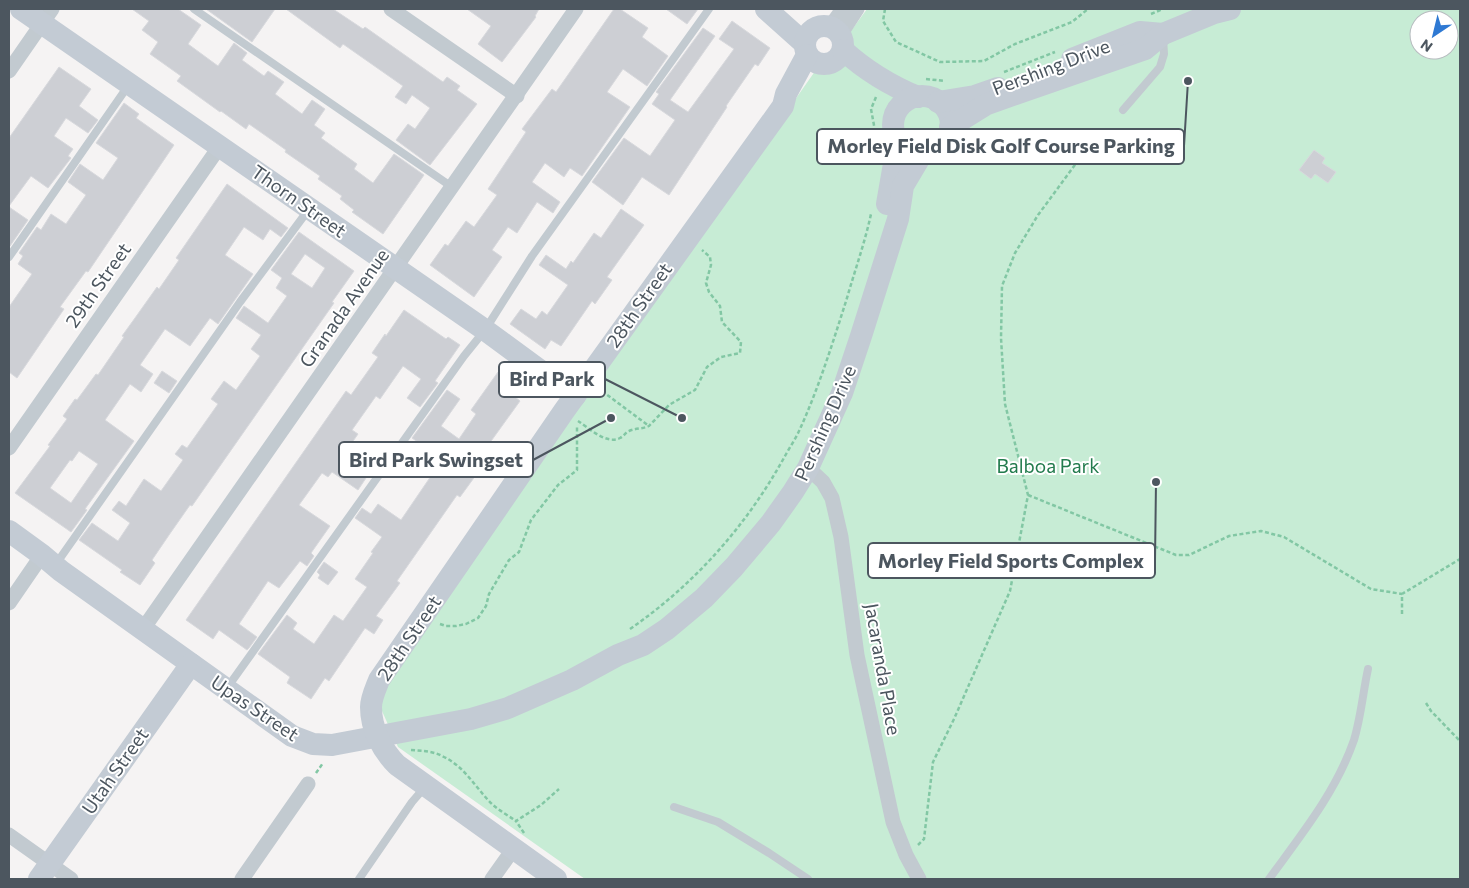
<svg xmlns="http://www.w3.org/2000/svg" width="1469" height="888" viewBox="0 0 1469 888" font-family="Commissioner,sans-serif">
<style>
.green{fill:#c7ecd5;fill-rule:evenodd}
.building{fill:#cdcfd4;stroke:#d8d9dd;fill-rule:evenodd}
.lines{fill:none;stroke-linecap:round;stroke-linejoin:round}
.path{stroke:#82c7a4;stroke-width:2.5;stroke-dasharray:4 2.5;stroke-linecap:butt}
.lane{stroke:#c2cad0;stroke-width:8}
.street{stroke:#c2cad0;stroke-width:15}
.secondary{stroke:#c3cbd4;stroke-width:22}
.labels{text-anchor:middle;stroke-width:4;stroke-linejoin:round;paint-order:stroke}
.street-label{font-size:19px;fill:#4c565f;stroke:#fff}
.park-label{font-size:19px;fill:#227b4d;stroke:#fff}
.leader{fill:none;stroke:#4c565f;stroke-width:2}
.callout-dot{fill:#4c565f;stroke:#fff;stroke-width:2}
.callout{fill:#fff;stroke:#4c565f;stroke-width:2}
.callout-label{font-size:20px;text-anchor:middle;font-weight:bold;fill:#4c565f}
</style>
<rect width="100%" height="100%" fill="#f5f3f3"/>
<path class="green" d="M867,9h593v870h-875l-187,-132 -16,-36h-16l459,-654 4,4zM1419,20h30v30h-30z"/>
<g class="building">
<polygon points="132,9 178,9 201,25 188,44 218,66 234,43 247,53 242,60 264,76 268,71 284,82 275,94 302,114 312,100 325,109 314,125 325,133 321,138 357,164 354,169 373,183 394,154 424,175 383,234 352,212 354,210 340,199 342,196 318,179 320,176 285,152 286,150 249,124 246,129 221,111 220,112 177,81 181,76 150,54 158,42 142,30 149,21"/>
<polygon points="206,9 275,9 252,42"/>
<polygon points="286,9 333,9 363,29 365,27 443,82 447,77 460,86 457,90 477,104 430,165 396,140 408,124 415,129 430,108 412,95 406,104 395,97 403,86 343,44 340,48"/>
<polygon points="467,9 539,9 535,16 536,17 502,62 478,44 491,26"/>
<polygon points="614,9 620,9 648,28 642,37 668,56 647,86 623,69 607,92 630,107 582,176 570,168 564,177 545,163 532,182 560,202 553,213 537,202 517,233 508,227 492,250 502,257 474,297 430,265 445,244 448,246 466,221 474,227 497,195 488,189 526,132 522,129 552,89 556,92"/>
<polygon points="666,9 698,9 687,24"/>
<polygon points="732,21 770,48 758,66 755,64 726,106 727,107 669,195 642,177 623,205 592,182 624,138 650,156 675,120 652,104 659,94 656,92 703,28 715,36 670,100 688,112 734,49 719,39"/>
<polygon points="59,67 91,89 79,106 98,120 88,133 66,118 54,136 73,149 68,156 71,158 48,188 31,176 9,206 9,138"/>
<polygon points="124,103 139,114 136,118 174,145 88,272 86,271 60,307 64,309 17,378 9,372 9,307 32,274 18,264 23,256 19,253 37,227 41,230 51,214 66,224 86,195 68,182 80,164 103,180 118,158 96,143"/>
<polygon points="1314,150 1325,158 1322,163 1336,172 1328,183 1315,174 1311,179 1299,170"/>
<path d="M227,184l61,44 -7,9 -11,-8 -7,11 -19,-13 -19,28 28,19 -35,50 -8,-6 -20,28 -25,-17 -25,36 13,9 -12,18 -11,-8 -25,36 29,21 -49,68 2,1 -16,22 -56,-39 35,-47 -2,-1 19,-26 -4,-3 12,-17 2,1 19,-26 2,1 26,-38 -2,-1 13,-18 22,-31 2,2 20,-29 -3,-2zM79,451l19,13 -27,39 -21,-15 20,-28 2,1z"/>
<polygon points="9,207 28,220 10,246 9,246"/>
<polygon points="621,209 644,225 607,277 612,280 595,304 592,301 561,346 551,340 545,349 510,324 521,309 536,319 542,311 547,315 568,285 539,265 546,255 566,269 571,261 573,263 594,233 601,238"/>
<path d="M299,232l55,39 -22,31 2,1 -142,203 -2,-1 -21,30 -17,25 3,3 -15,22 -20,-13 2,-2 -43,-30 13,-17 26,18 12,-18 -18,-13 7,-9 7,5 18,-27 17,12 22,-31 -8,-6 7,-9 5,3 31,-44 -7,-5 13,-18 12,9 24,-34 -9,-7 10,-14 -25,-17 8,-12 24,17 19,-27 -11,-8 6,-10 -11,-8zM305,254l20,14 -13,20 -21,-14z"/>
<polygon points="404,310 446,339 448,337 460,345 435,381 438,383 420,407 407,398 421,379 403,366 380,399 376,396 352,430 358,434 342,457 368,475 358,490 332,472 328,477 322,473 299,505 330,526 311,553 314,556 307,566 300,561 279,588 268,581 239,624 257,637 249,648 247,650 219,630 213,639 186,620 346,391 351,395 378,357 372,353 385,334 386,336"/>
<polygon points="162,371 177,381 169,393 154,383"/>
<polygon points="498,372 521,388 515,397 520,401 489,444 493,447 474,474 476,475 460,497 457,495 397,581 400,583 376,616 383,620 374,634 365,628 329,681 325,678 311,699 287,683 290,677 258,654 287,615 297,623 293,629 314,644 334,615 343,621 367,587 355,579 373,553 371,552 382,537 355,518 362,508 371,514 378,504 401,520 431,476 427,474 439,457 412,438 447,390 460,399 441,426 459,439 476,414 471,410"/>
<polygon points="324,562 338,572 328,585 318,578 320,575 317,572"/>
</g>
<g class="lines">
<g class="path">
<polyline points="885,9 883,21 896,42 940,62 984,61 1015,44 1072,22 1088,9"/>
<polyline points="1151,14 1163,9"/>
<polyline points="1004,72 1055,52"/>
<polyline points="926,79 945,81"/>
<polyline points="876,97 871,109 878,147"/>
<polyline points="602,391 649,426"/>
<path d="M578,421c11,7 28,24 42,17 4,-2 6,-6 9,-7 7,-3 14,-2 20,-5l20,-21 26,-15 12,-23 14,-10 19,-4 1,-11 -19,-20 -2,-16 -11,-14 -3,-9 5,-18 -1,-8 -8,-7"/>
<polyline points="1028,495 1176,555 1189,555 1229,536 1261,531 1284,537 1371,589 1402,594"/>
<polyline points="1402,614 1402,594 1460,559"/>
<polyline points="440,624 446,626 456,626 466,624 478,618 486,606 489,594 509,560 519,552 531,520 558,485 577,470 577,425"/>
<path d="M630,629c65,-45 117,-104 155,-173 5,-9 11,-18 15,-27 19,-42 33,-87 47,-131 8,-28 18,-56 24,-84"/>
<polyline points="1426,703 1431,711 1460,741"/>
<path d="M411,750c11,1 22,1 31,6 23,10 34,33 51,49 7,6 16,11 23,16"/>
<polyline points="316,773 323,763"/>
<polyline points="524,833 516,821 541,805 559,789"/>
<polyline points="918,845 924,839 933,762 954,719 1010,591 1028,495 1005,404 1001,338 1002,286 1015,253 1038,215 1094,139"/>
</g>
<g class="lane">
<polyline points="194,9 452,187"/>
<polyline points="1123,110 1160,67 1164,54 1163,38"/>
<polyline points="9,257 128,86"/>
<polyline points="56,564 240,302 309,209"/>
<polyline points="227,688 464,356 485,330 532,256 709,9"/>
<polyline points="674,807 718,822 769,853 808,879"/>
<polyline points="359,879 412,802 425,787"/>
<path d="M1269,879c32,-44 67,-87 85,-139 7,-23 9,-48 14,-71"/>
</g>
<g class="street">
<polyline points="391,9 517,96"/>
<polyline points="830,27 843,9"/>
<polyline points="840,35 857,9"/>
<polyline points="9,71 52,9"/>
<polyline points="9,448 220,146"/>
<polyline points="808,468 823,482 832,498 841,537 857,655 893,822 906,855 919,879"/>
<polyline points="9,603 42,555"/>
<polyline points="143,629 576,9"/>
<polyline points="9,835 71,879"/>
<polyline points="242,879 308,784"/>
<polyline points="492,879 514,848"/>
</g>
<g class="secondary">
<polyline points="21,9 485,330 575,396"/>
<polyline points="766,9 804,43"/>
<circle cx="824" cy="45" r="19"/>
<path d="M843,50c23,21 46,35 75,47"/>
<polyline points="1072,59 1140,32 1163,34"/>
<circle cx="922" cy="125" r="29"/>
<polyline points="938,102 975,96 998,88"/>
<polyline points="950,127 987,104 1145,49 1163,34 1214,13 1230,9"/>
<polyline points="887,204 898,141"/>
<polyline points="9,531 42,555 61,571 292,736 313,744 332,745 471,719 508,708 572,680 618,655 643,645 667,629 704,598 734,567 771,523 793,492 808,468 842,393 861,336 898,219 903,186 922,154"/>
<polyline points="39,879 191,664"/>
<path d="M556,879l-159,-114c-15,-15 -26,-36 -26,-58 0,-9 5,-19 8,-27l185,-269 219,-305 3,-12 21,-39"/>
</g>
</g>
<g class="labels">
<g class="street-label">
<text transform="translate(1051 67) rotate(-21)" y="7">Pershing Drive</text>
<text transform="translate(299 201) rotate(35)" y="7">Thorn Street</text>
<text transform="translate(98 285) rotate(-55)" y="7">29th Street</text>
<text transform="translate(639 305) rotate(-55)" y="7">28th Street</text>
<text transform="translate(344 308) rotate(-55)" y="7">Granada Avenue</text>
<text transform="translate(825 423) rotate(-66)" y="7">Pershing Drive</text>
<text transform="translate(409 638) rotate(-56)" y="7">28th Street</text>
<text transform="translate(883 669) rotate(80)" y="7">Jacaranda Place</text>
<text transform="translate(255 708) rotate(34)" y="7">Upas Street</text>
<text transform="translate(115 771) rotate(-55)" y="7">Utah Street</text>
</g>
<g class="park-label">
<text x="1048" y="473">Balboa Park</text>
</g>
</g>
<path class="leader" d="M1188 81L1184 146M682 418L605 379M611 418L533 460M1156 482L1155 561"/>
<g class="callout-dot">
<circle cx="1188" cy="81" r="5"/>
<circle cx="682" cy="418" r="5"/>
<circle cx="611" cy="418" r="5"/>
<circle cx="1156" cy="482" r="5"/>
</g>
<g class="callout">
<rect x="817" y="129" width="367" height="35" rx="5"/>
<rect x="499" y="362" width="106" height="35" rx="5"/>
<rect x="339" y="442" width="194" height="35" rx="5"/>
<rect x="868" y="543" width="287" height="35" rx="5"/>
</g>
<g class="callout-label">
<text x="1001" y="153">Morley Field Disk Golf Course Parking</text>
<text x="552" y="386">Bird Park</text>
<text x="436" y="467">Bird Park Swingset</text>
<text x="1011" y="568">Morley Field Sports Complex</text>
</g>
<rect width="1469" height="888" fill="none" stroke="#4c565f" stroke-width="20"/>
<g transform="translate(1434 35) rotate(215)"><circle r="24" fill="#ffffff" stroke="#b7bbbf"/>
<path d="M0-4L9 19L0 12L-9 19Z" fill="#2e79d3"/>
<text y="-8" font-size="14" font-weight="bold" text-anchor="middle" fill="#4c565f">N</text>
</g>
</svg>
